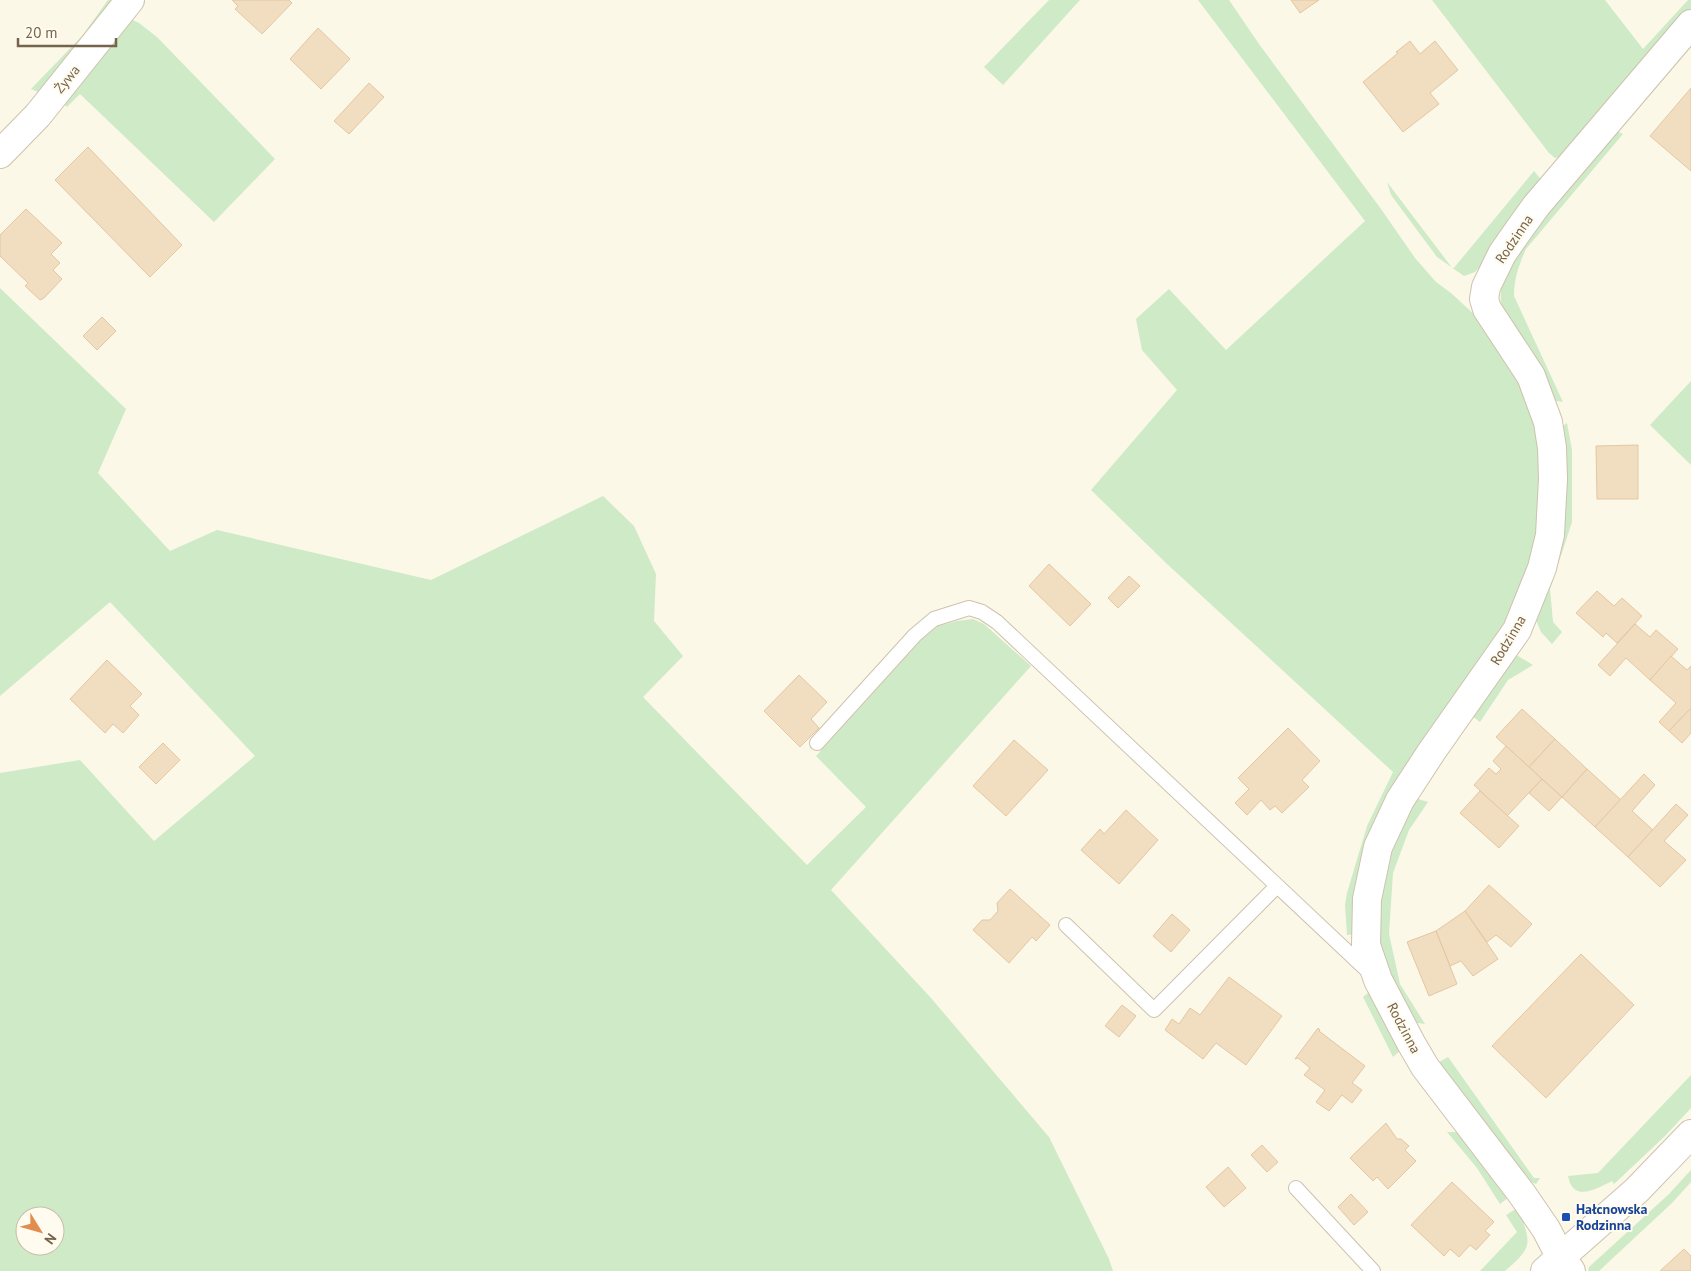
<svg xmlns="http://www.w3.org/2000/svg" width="1691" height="1271" viewBox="0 0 1691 1271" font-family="'PT Sans',sans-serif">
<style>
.green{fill:#ceeac6;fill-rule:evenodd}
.building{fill:#f1ddc0;stroke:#e4c7a1}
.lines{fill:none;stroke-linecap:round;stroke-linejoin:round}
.service-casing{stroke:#cec2ae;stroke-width:16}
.minor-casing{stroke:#cec2ae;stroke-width:30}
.tertiary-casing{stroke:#cec2ae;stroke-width:30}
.service{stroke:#fff;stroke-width:14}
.minor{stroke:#fff;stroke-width:28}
.tertiary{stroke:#fff;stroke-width:28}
.transit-dot{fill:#1a4fb4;stroke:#fffbee;stroke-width:2}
.labels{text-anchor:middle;stroke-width:4;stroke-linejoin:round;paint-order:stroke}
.street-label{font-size:14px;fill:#76634c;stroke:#fffbee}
.transit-label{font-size:14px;font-weight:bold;fill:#164399;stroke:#fffbee;text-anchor:start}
</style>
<rect width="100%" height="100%" fill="#fcf8e8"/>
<g class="green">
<polygon points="108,0 119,0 43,94 31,89 82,36"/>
<polygon points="1049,0 1080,0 1003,85 984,67"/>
<polygon points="1198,0 1229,0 1259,44 1381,209 1415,258 1436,282 1451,293 1477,317 1500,347 1529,398 1544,461 1534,556 1511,619 1425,746 1359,934 1347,935 1345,905 1347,893 1367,826 1393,772 1166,563 1091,490 1177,390 1142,350 1136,319 1169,289 1226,350 1365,221"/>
<polygon points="1432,0 1605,0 1643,49 1688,0 1691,0 1691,12 1565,156 1555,158 1549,153"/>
<polygon points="127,17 139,23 157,37 275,159 214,222 80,94 67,107 60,101"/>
<path d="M1613,129l10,5 -97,115c-7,16 -12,29 -12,47l49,106 -12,-2 -48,-86c-5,-19 -1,-31 4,-50z"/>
<polygon points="1534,171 1543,182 1484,262 1475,272 1464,276 1437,257 1391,195 1387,182 1453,269"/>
<path d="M0,288l126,121 -28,64 72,78 47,-21 214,50 172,-84 31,30 22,48 -2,47 29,35 -40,41 164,168 59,-58 -50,-51 106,-117 16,-13 19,-5 16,-2 11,5 47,42 -200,224 100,108 118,139 60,122 4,12h-1113v-498l80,-13 74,81 101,-85 -145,-154 -110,94zM25,1216h30v30h-30z"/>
<polygon points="1691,381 1691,465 1650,425"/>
<polygon points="1567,423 1572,450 1572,522 1550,589 1553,622 1562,632 1552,644 1541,632 1536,620 1560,428"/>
<polygon points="1511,655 1518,656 1533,665 1508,680 1480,722 1471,715"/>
<polygon points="1415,798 1428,802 1409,830 1393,873 1389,934 1400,984 1425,1024 1418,1023 1410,1021 1391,983 1376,935 1379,878"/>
<polygon points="1368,993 1375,994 1404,1047 1393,1057 1363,997"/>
<polygon points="1448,1057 1534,1178 1540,1178 1536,1184 1521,1178 1438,1069 1439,1062"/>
<path d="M1691,1075v33l-26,28 -51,48 -2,-3c-16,8 -39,22 -44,-5l30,-3z"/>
<polygon points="1447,1132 1466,1132 1512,1195 1500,1204 1477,1168"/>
<polygon points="1691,1170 1691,1182 1672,1203 1599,1271 1588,1271 1589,1267 1668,1195"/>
<path d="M1519,1207c10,36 17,38 -14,64h-25l37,-39 -11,-17z"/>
</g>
<g class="building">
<polygon points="232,0 289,0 292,3 262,34 235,9 238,6"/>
<polygon points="1291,0 1319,0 1300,13"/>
<polygon points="318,28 350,59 321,89 290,59"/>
<polygon points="1410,41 1420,54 1435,41 1458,70 1430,93 1439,104 1403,132 1363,82 1398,53 1396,52"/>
<polygon points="369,83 384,97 349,134 334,121"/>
<polygon points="1691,88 1691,171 1650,136"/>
<polygon points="88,147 182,245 150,277 55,180"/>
<polygon points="26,209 62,243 51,254 60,263 53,270 62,279 44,298 40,300 25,286 28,283 0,256 0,235"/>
<polygon points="102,317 116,331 97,350 83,336"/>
<polygon points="1638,445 1638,499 1597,499 1596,446"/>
<polygon points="1049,564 1091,604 1070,626 1029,586"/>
<polygon points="1129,576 1140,586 1118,608 1108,598"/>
<polygon points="1597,591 1614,606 1622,598 1642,616 1617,643 1606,633 1603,637 1576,613"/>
<polygon points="1635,624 1650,637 1656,630 1678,649 1650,680 1626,658 1610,676 1598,665"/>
<polygon points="1671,656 1687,670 1691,666 1691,708 1669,731 1659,722 1676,703 1650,680"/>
<polygon points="107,660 142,694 130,706 139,715 123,733 113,724 105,733 70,699"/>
<polygon points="799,675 827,702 811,719 819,728 800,747 764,711"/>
<polygon points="1691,708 1691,733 1682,743 1669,731"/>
<polygon points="1522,709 1555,739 1529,767 1496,737"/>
<polygon points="1288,728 1320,761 1302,780 1309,787 1282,813 1275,806 1270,810 1261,800 1247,815 1235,803 1249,789 1238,778"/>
<polygon points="1555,739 1587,769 1562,797 1529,767"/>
<polygon points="1014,740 1048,770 1006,816 973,786"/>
<polygon points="163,743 180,760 156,784 139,767"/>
<polygon points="1506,746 1542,779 1507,816 1474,785 1489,768 1496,774 1501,769 1493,761"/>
<polygon points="1587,769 1621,800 1595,827 1562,797"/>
<polygon points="1644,774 1655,785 1632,811 1653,830 1628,857 1595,827"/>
<polygon points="1542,779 1562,797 1549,811 1529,793"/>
<polygon points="1480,791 1519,826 1499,848 1460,813"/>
<polygon points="1676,804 1688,815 1664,841 1686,860 1660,887 1628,857"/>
<polygon points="1126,810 1158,840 1119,884 1081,850 1100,829 1104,834"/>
<polygon points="1489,885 1532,924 1511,947 1496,935 1487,942 1465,911"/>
<polygon points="1010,889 1050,925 1036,941 1032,937 1009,963 973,930 982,920 990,920 998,911 997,903"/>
<polygon points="1465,911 1498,959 1473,976 1461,961 1450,966 1436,931"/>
<polygon points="1172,914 1190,930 1171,952 1153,936"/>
<polygon points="1436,931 1457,984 1429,996 1407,942"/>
<polygon points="1581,954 1634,1005 1546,1098 1492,1046"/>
<polygon points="1229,977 1282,1016 1246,1065 1216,1043 1203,1059 1165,1030 1172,1019 1179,1024 1190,1008 1200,1015"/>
<polygon points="1122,1005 1136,1016 1119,1037 1105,1026"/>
<polygon points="1318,1028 1320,1030 1319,1031 1365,1066 1352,1083 1362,1090 1352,1103 1342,1095 1329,1111 1316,1102 1325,1090 1304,1075 1310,1068 1298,1058 1295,1059"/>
<polygon points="1386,1123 1397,1139 1401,1139 1409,1146 1405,1150 1416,1161 1388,1189 1377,1177 1373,1181 1350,1158"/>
<polygon points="1262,1145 1278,1162 1267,1172 1251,1155"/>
<polygon points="1228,1167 1246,1188 1224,1207 1206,1187"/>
<polygon points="1452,1182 1494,1222 1485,1231 1490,1235 1476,1250 1470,1245 1459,1257 1450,1249 1444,1256 1411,1225"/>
<polygon points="1351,1194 1368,1212 1354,1225 1338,1207"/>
<polygon points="1684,1249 1691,1256 1691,1271 1660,1271"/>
</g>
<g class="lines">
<defs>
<g id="service">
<polyline points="817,743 915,635 934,619 969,608 982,612 997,622 1370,973"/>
<polyline points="1066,925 1154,1010 1277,886"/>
<polyline points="1296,1188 1373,1271"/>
</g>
<g id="minor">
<polyline points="0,154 38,115 130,0"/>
<polyline points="1571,1271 1561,1258 1546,1229 1522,1194 1425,1067 1411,1043 1378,980 1366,945 1367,899 1378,847 1400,800 1432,751 1517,630 1542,568 1550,535 1553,479 1552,448 1548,422 1531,376 1487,309 1484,299 1486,287 1502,254 1518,231 1536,206 1691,24"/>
</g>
<polyline id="tertiary" points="1545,1271 1637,1190 1691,1134"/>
</defs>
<use href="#service" class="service-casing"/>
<use href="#minor" class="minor-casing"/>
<use href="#tertiary" class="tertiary-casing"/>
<use href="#service" class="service"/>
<use href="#minor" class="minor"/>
<use href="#tertiary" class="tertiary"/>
</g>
<rect class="transit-dot" x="1561" y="1212" width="10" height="10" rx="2.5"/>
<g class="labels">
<g class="street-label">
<text transform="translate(67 79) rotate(-51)" y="5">Żywa</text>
<text transform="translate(1514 239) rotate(-56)" y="5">Rodzinna</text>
<text transform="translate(1508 640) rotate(-59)" y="5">Rodzinna</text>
<text transform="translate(1404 1028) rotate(62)" y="5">Rodzinna</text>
</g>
<g class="transit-label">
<text x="1576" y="1214">Hałcnowska<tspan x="1576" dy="16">Rodzinna</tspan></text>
</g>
</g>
<g transform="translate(40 1231) rotate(127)"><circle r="24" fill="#fffbee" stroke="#c8bead"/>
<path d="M0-4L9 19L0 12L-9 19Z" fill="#e38c50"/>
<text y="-8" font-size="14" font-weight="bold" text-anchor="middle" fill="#76634c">N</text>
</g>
<path d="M18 38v8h98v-8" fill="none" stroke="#76634c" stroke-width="2.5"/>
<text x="25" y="38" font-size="15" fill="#76634c" stroke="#fffbee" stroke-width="4" paint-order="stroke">20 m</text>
</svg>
